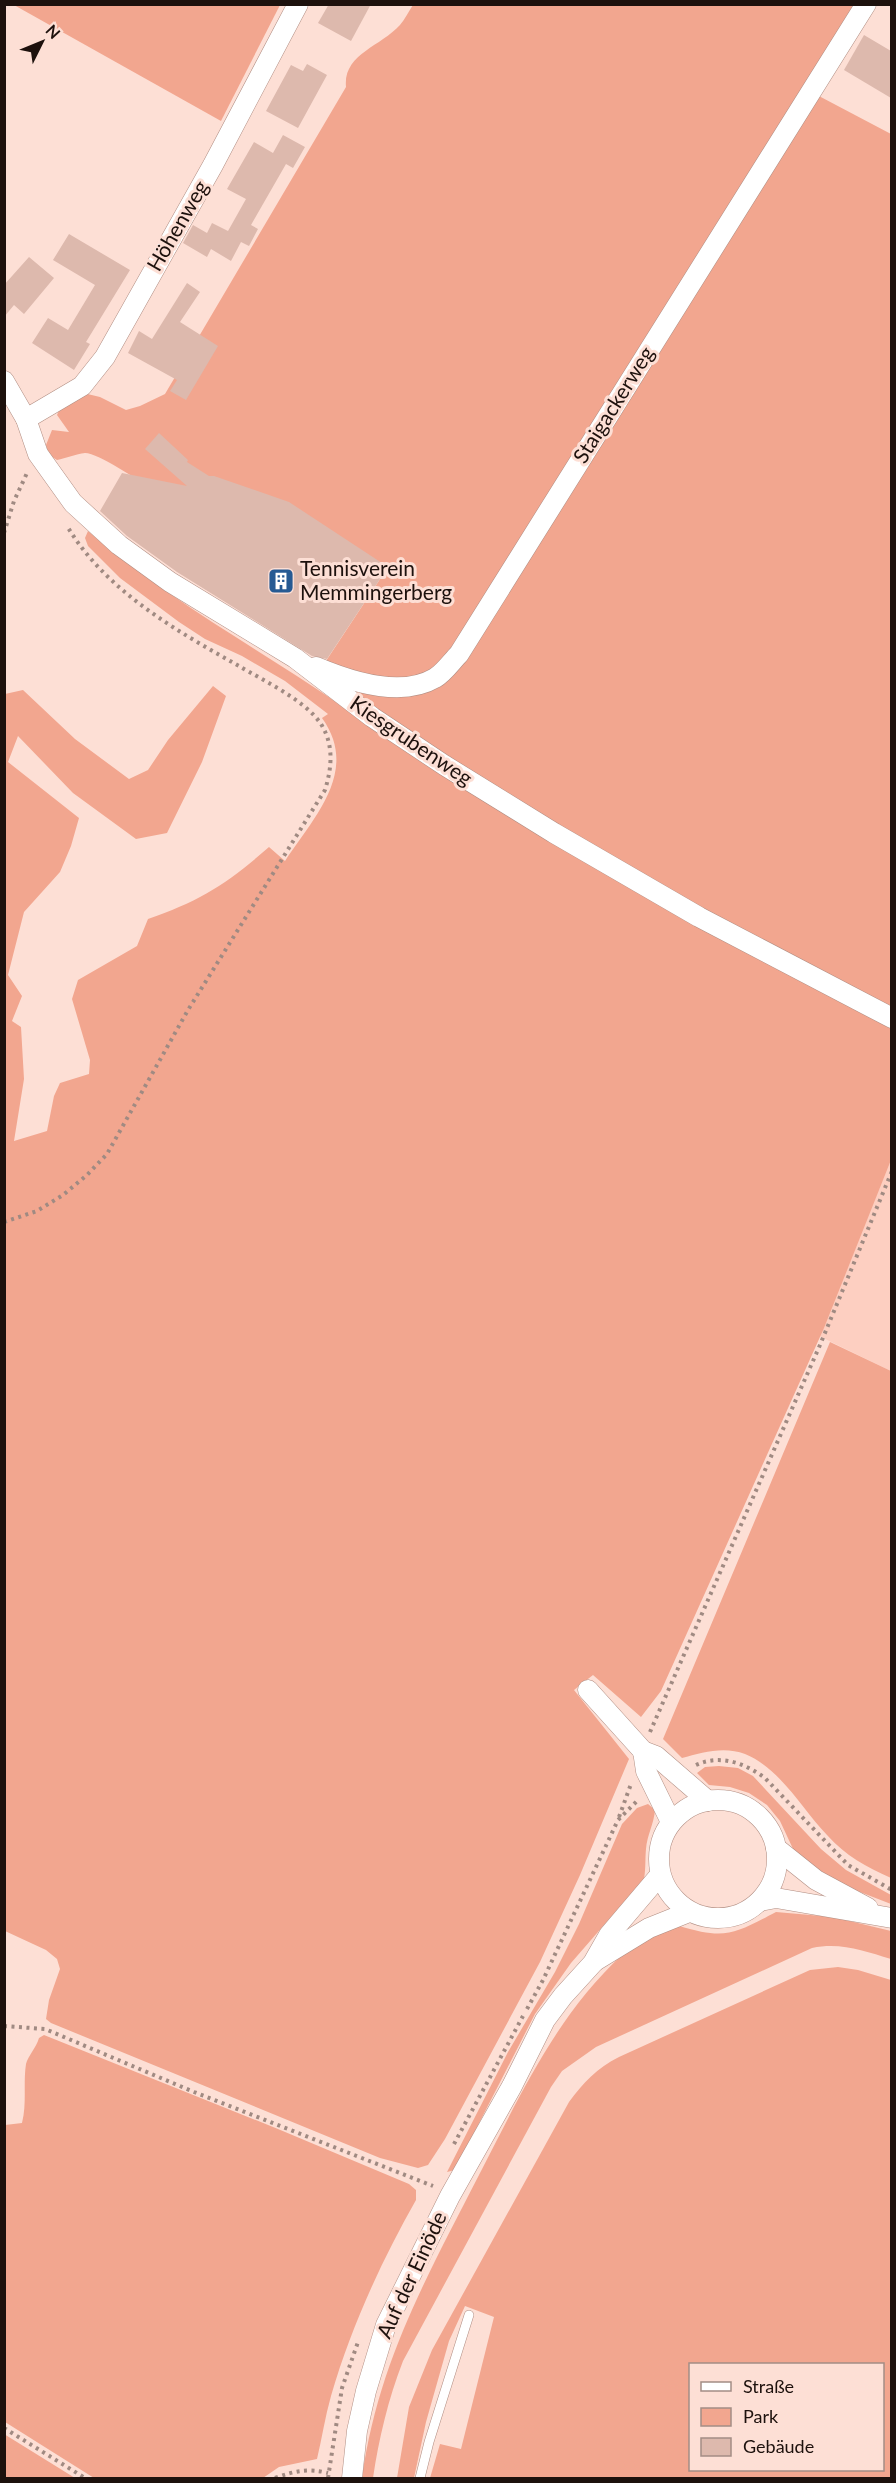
<svg xmlns="http://www.w3.org/2000/svg" width="896" height="2483" viewBox="0 0 896 2483" font-family="Lato,sans-serif">
<style>
.built{fill:#fdcfc1}
.green{fill:#f2a68f;fill-rule:evenodd}
.building{fill:#ddb9ad}
.lines{fill:none;stroke-linecap:round;stroke-linejoin:round}
.lane-casing{stroke:#b18e83;stroke-width:10}
.street-casing{stroke:#b18e83;stroke-width:21}
.path{stroke:#a08a82;stroke-width:4;stroke-dasharray:3 4.5;stroke-linecap:butt}
.lane{stroke:#fff;stroke-width:9}
.street{stroke:#fff;stroke-width:20}
.labels{text-anchor:middle;stroke-width:6;stroke-linejoin:round;paint-order:stroke}
.street-label{font-size:21px;fill:#1d110d;stroke:#fddfd5}
.poi-label{font-size:21px;fill:#1d110d;stroke:#fddfd5;text-anchor:start}
</style>
<rect width="100%" height="100%" fill="#fddfd5"/>
<polygon class="built" points="891,1160 891,1371 819,1336"/>
<g class="green">
<polygon points="14,5 280,5 221,121"/>
<path d="M413,5h445l-410,654 -19,15 -43,6 -62,-16 64,-97 -235,-78c-15,-8 -54,-36 -68,-36 -9,1 -19,5 -28,7l-8,-5 -3,-10 6,-15 17,2 -12,-17 4,-9 18,-14 21,5 26,13 14,-4 25,-12 181,-307c-3,-33 34,-40 54,-62 5,-6 9,-14 13,-20z"/>
<polygon points="817,95 891,134 891,1011 616,863 402,728 347,686 427,689"/>
<path d="M88,531c86,75 189,127 281,194l522,301v134l-67,168 -163,363 -20,26 -48,-42 -19,15 55,69 -49,116 -40,87 -95,177 -17,26 -10,3 -38,-10 -329,-135 -5,-4 3,-19 11,-31 -3,-10 -11,-9 -41,-19v-1237l18,-4 52,49 54,40 19,-9 20,-30 45,-54 13,10 -24,66 -35,71 -31,6 -63,-46 -55,-57 -10,26 71,56 -8,28 -11,26 -36,40 -16,63 14,21 -10,25 9,6 3,52 -10,62 33,-10 7,-35 6,-13 29,-9 1,-14 -18,-61 6,-19 59,-34 11,-27c52,-18 80,-36 121,-72l16,14c29,-44 75,-90 37,-143l6,-4 -43,-33 -43,-25 -37,-17 -26,-17 -59,-44 -32,-32 -3,-8z"/>
<path d="M830,1342l61,29v507c-25,-11 -45,-22 -64,-43 -25,-26 -47,-67 -82,-81 -20,-8 -43,-2 -63,4l-19,-19z"/>
<polygon points="719,1766 738,1768 753,1776 821,1849 846,1870 891,1895 891,1904 829,1880 794,1851 780,1821 767,1805 749,1793 730,1787 709,1785 697,1773 705,1767"/>
<path d="M648,1804l7,6c-1,14 -8,25 -9,39 -1,10 0,19 -2,30l-73,84 -36,51 -80,156 -8,2 61,-120 47,-80 24,-48 43,-100 15,-16z"/>
<path d="M776,1912l57,5 58,14v28c-27,-8 -50,-17 -79,-11l-216,99 -34,24 -11,16 -148,274c-15,39 -24,77 -30,117h-11c16,-116 65,-201 117,-303 41,-79 77,-159 143,-220 15,-13 39,-21 57,-29 47,14 55,8 97,-14z"/>
<path d="M838,1967l20,3 33,10v498h-461l10,-34 21,5 33,-132 -29,-11 -16,35 -23,81 -12,56h-17l12,-71 23,-57 137,-248c14,-19 28,-34 50,-45l191,-87zM690,2364h192v106h-192z"/>
<path d="M44,2035l234,94 131,55 7,6v10c-35,62 -65,127 -85,196 -6,21 -9,42 -14,63l-38,8 -16,11h-169l-89,-56v-297l17,-2c5,-20 1,-39 4,-59 2,-8 10,-16 13,-26z"/>
<polygon points="4,2434 75,2478 5,2478"/>
</g>
<g class="building">
<polygon points="329,4 371,4 351,41 318,23"/>
<polygon points="864,35 891,51 891,98 844,70"/>
<polygon points="307,64 327,75 298,128 266,111 291,65 303,71"/>
<polygon points="283,135 305,147 293,168 286,164 251,225 258,229 249,246 241,242 231,261 211,249 207,257 183,243 193,225 207,233 212,223 228,231 246,199 227,189 254,142 273,153"/>
<polygon points="69,234 130,270 86,342 90,344 74,370 32,343 48,318 68,330 95,285 53,260"/>
<polygon points="29,257 54,278 24,314 14,305 4,317 4,285"/>
<polygon points="187,283 200,292 180,322 218,346 186,400 170,391 177,380 128,353 139,331 152,339"/>
<polygon points="159,433 188,460 187,462 209,476 214,476 289,502 388,567 327,659 312,656 177,572 127,536 100,511 122,473 187,486 145,449"/>
</g>
<g class="lines">
<defs>
<polyline id="lane" points="420,2478 429,2442 469,2315"/>
<g id="street">
<polyline points="4,381 26,419 38,454 73,503 119,545 170,582 295,658 372,717 444,765 554,833 699,917 892,1018"/>
<polyline points="26,419 82,386 105,357 213,165 298,4"/>
<path d="M316,667c33,14 85,31 119,11 9,-5 17,-17 24,-24l407,-650"/>
<polyline points="588,1690 643,1751 656,1756 708,1801"/>
<polyline points="643,1751 646,1771 671,1822"/>
<circle cx="718" cy="1859" r="59"/>
<polyline points="776,1848 816,1880 868,1908"/>
<polyline points="760,1901 776,1898 892,1918"/>
<polyline points="595,1961 649,1928 689,1912"/>
<polyline points="352,2478 357,2431 366,2391 386,2325 450,2196 512,2086 545,2020 563,1996 593,1963 609,1935 660,1875"/>
</g>
</defs>
<use href="#lane" class="lane-casing"/>
<use href="#street" class="street-casing"/>
<g class="path">
<polyline points="4,533 14,501 27,473"/>
<path d="M4,1222l33,-11 26,-16 24,-20 20,-21 81,-144 137,-220c7,-23 9,-45 -4,-66 -16,-24 -57,-43 -82,-58 -64,-36 -133,-75 -172,-140"/>
<polyline points="650,1732 820,1345 892,1171"/>
<path d="M696,1765c24,-11 49,-2 69,13l83,87 44,25"/>
<polyline points="619,1817 631,1784"/>
<polyline points="527,2009 543,1980 618,1820 638,1800"/>
<polyline points="4,2026 45,2029 194,2092 433,2186"/>
<polyline points="454,2144 523,2016"/>
<polyline points="4,2428 85,2478"/>
<path d="M275,2478c19,-7 33,-10 53,-5"/>
<polyline points="328,2478 342,2388 358,2342"/>
</g>
<use href="#lane" class="lane"/>
<use href="#street" class="street"/>
</g>
<defs>
<symbol id="building-square" viewBox="-11 -11 22 22"><rect x="-9" y="-9" width="18" height="18" rx="4" fill="#265a93" stroke="#fddfd5"/><path d="M-4-6H4V6H1V3H-1V6H-4ZM-2.5-4.3h1.7v1.8h-1.7ZM.8-4.3h1.7v1.8H.8ZM-2.5-1h1.7V.8h-1.7ZM.8-1h1.7V.8H.8Z" fill="#fff"/></symbol>
</defs>
<g fill-rule="evenodd">
<use href="#building-square" x="266" y="566" width="30" height="30"/>
</g>
<g class="labels">
<g class="street-label">
<text transform="translate(178 226) rotate(-60)" y="7">Höhenweg</text>
<text transform="translate(614 405) rotate(-58)" y="7">Staigackerweg</text>
<text transform="translate(411 741) rotate(34)" y="7">Kiesgrubenweg</text>
<text transform="translate(412 2275) rotate(-65)" y="7">Auf der Einöde</text>
</g>
<g class="poi-label">
<text x="300" y="576">Tennisverein<tspan x="300" dy="24">Memmingerberg</tspan></text>
</g>
</g>
<rect width="896" height="2483" fill="none" stroke="#1d110d" stroke-width="12"/>
<rect x="689" y="2363" width="195" height="108" fill="#fddfd5" stroke="#a38d85" stroke-width="1.5"/>
<rect x="701" y="2382" width="30" height="9" fill="#ffffff" stroke="#a38d85" stroke-width="1.5"/>
<text x="743" y="2393" font-size="18" fill="#1d110d">Straße</text>
<rect x="701" y="2408" width="30" height="18" fill="#f2a68f" stroke="#a38d85" stroke-width="1.5"/>
<text x="743" y="2423" font-size="18" fill="#1d110d">Park</text>
<rect x="701" y="2438" width="30" height="18" fill="#ddb9ad" stroke="#a38d85" stroke-width="1.5"/>
<text x="743" y="2453" font-size="18" fill="#1d110d">Gebäude</text>
<g transform="translate(42 42) rotate(47)" stroke="#fddfd5" stroke-width="4.5" paint-order="stroke">
<path d="M0-4.5L10 22L0 15L-10 22Z" fill="#1d110d"/>
<text y="-9" font-size="16" font-weight="bold" text-anchor="middle" fill="#1d110d">N</text>
</g>
</svg>
